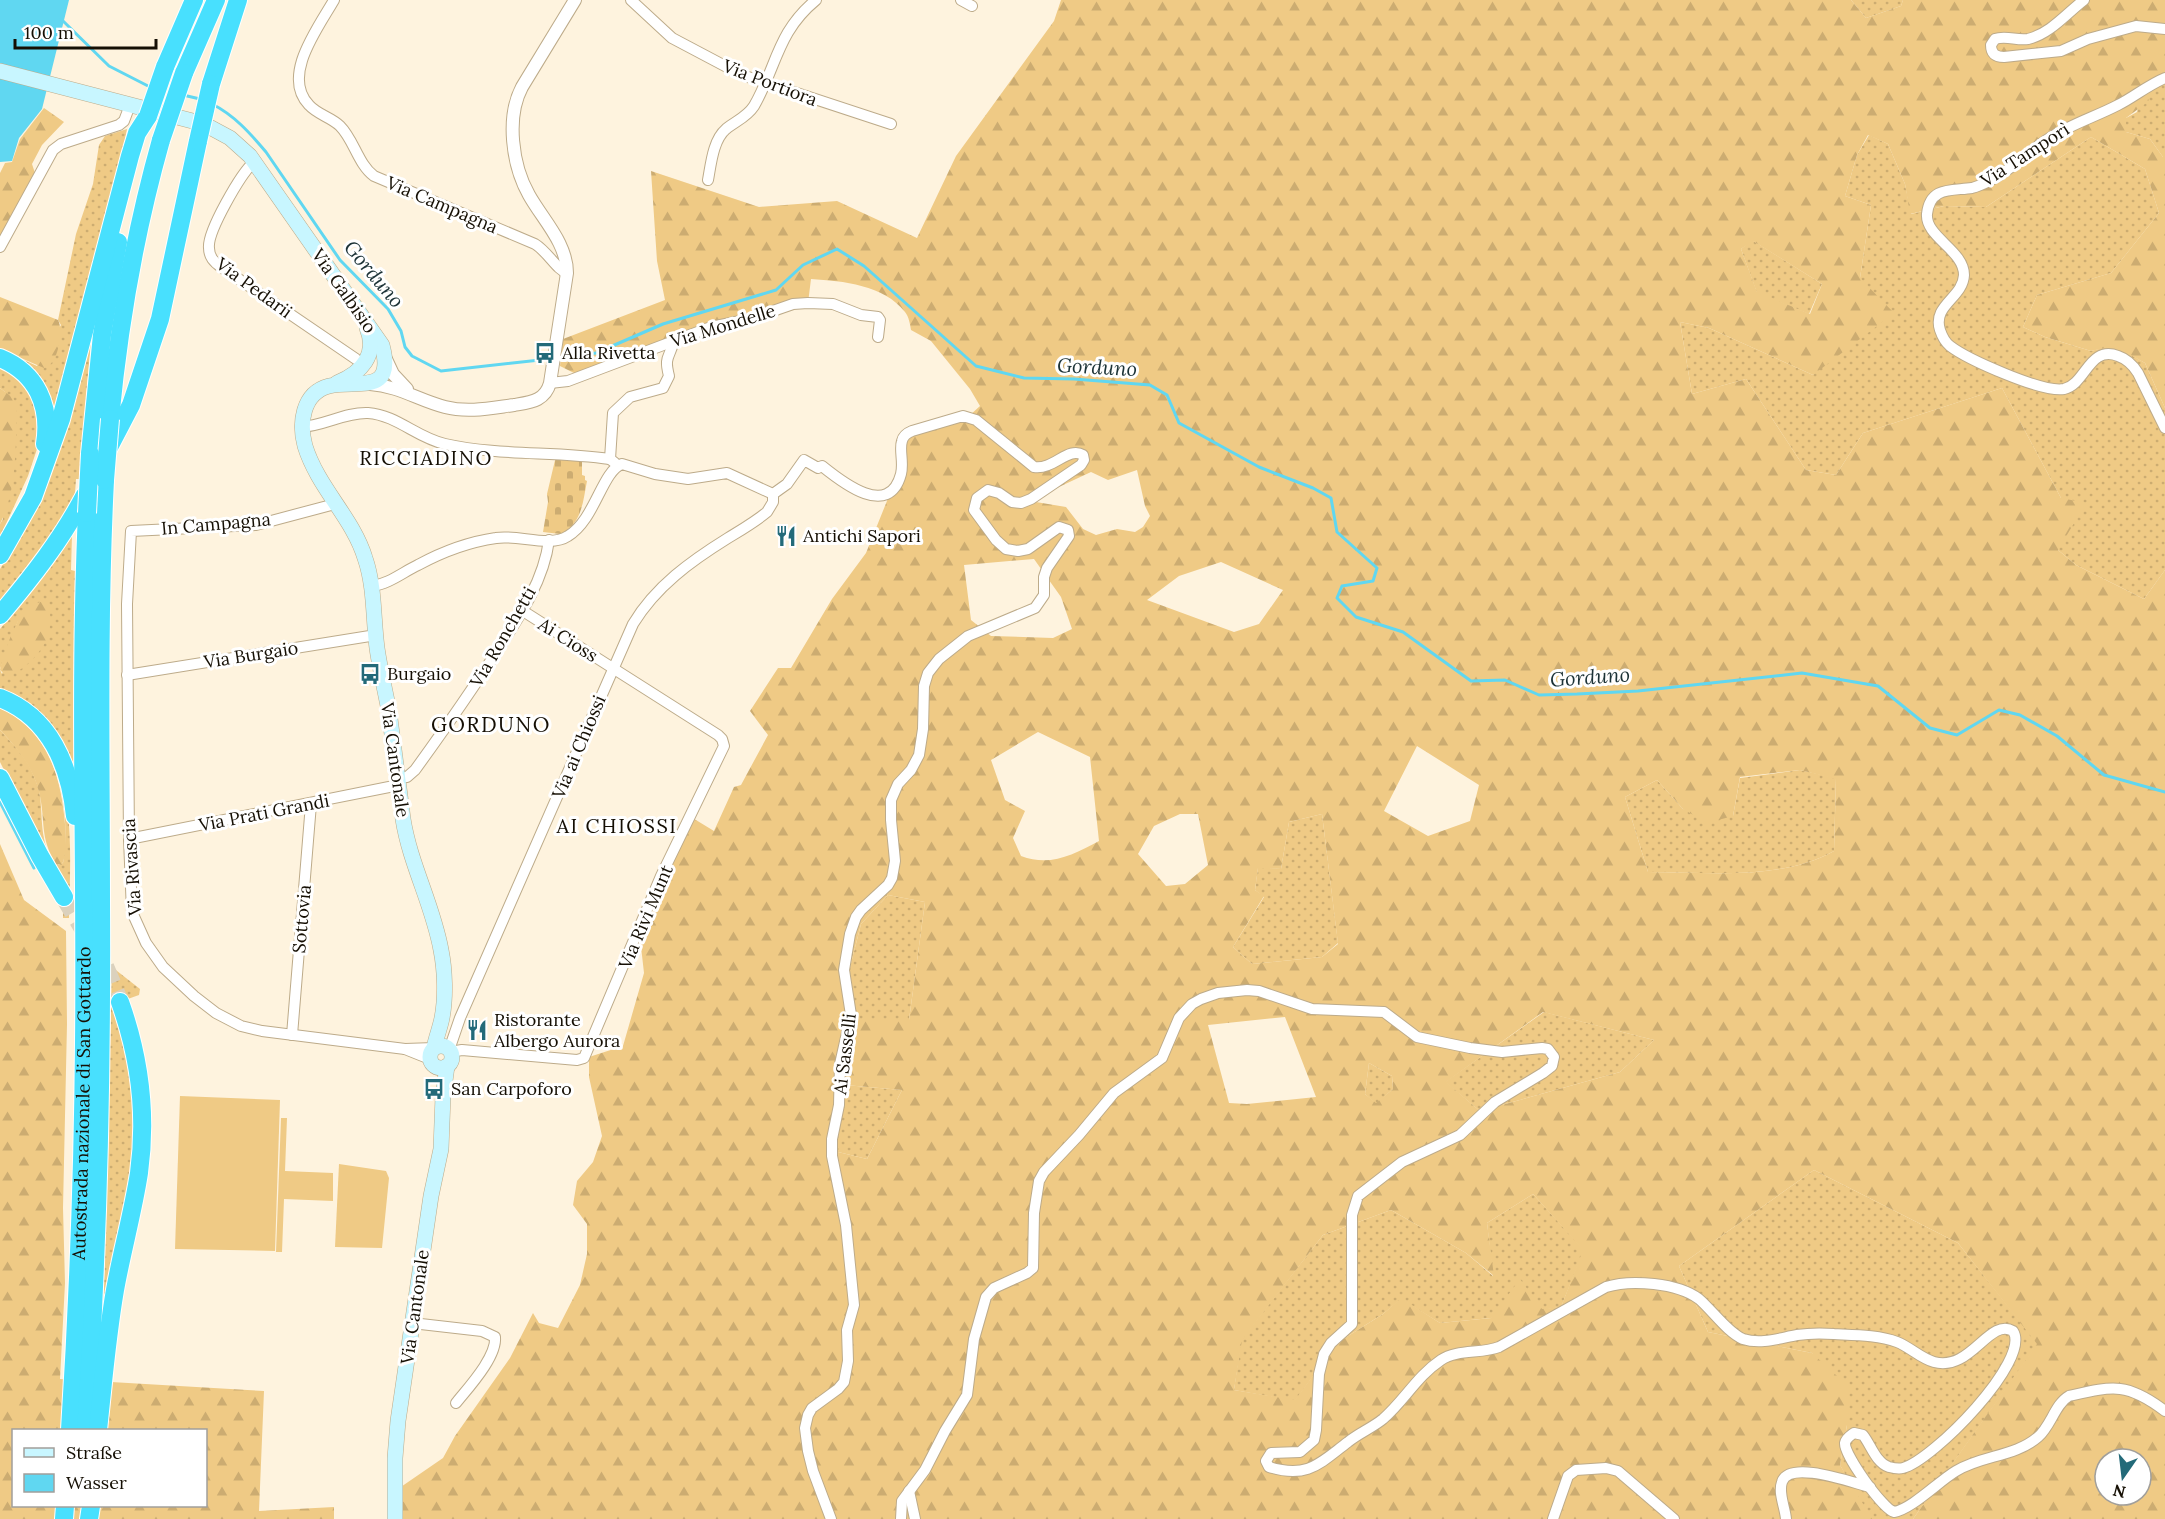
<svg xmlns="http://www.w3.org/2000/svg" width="2165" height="1519" viewBox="0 0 2165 1519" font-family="Lora,serif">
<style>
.grass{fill:url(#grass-dots)}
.forest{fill:url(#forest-firs);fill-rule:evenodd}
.cemetery{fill:url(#cemetery-stones)}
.garden{fill:#efca85}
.water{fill:#60d7f1}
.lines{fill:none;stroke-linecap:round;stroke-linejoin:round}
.stream{stroke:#60d7f1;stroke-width:3}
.motorway-tunnel{stroke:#dbd1bd;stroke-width:18;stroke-dasharray:18 9;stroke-linecap:butt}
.minor-casing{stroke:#bdab8a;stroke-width:12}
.tertiary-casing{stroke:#bdab8a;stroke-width:14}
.secondary-casing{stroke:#bdab8a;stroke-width:16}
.motorway-casing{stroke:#fff;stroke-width:20}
.minor{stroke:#fff;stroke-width:10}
.tertiary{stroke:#fff;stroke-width:12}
.secondary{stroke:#c8f6ff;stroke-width:15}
.motorway{stroke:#48e0fe;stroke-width:18}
.motorway-bridge-casing{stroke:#fff;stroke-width:20;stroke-linecap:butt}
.motorway-bridge{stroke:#48e0fe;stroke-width:18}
.labels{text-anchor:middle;stroke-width:6;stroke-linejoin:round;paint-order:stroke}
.street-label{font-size:18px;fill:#150f04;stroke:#fff}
.poi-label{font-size:18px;fill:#150f04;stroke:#fff;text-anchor:start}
.water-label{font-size:20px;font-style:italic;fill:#1c3236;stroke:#fff}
.neighbourhood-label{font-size:20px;letter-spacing:1.5px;fill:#150f04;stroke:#fff}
.quarter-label{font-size:21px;letter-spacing:1.5px;fill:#150f04;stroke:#fff}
</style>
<defs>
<pattern id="grass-dots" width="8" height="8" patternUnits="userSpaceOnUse" patternTransform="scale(1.5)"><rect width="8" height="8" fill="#efca85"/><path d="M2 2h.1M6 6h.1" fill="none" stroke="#ccac71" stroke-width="1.8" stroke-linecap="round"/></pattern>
<pattern id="forest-firs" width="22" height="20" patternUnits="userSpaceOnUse" patternTransform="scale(1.5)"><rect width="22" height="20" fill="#efca85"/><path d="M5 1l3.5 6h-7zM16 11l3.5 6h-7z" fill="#ccac71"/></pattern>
<pattern id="cemetery-stones" width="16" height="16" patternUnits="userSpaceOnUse" patternTransform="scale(1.5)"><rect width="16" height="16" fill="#efca85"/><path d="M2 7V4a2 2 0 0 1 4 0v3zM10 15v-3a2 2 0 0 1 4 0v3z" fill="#ccac71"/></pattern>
</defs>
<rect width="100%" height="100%" fill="#fef3de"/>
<g class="grass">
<polygon points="1851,0 1903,0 1901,6 1866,18"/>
<polygon points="2165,75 2165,157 2163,157 2150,139 2126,132 2126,118 2137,112 2143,85"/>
<polygon points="127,129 125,140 53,418 0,349 37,366 61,325 58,320 76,234 93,184 99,145 105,136"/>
<polygon points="1869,135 1888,144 1905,184 1911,214 1944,206 1986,207 2091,137 2145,169 2159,213 2111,273 2037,295 2023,327 2045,337 2091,351 2114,345 2145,363 2165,408 2165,570 2144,599 2076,565 2058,550 2061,498 2002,388 1863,433 1836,475 1806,470 1746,379 1692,394 1680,322 1709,328 1813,375 1860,278 1871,205 1845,196 1857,155"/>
<polygon points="1752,240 1822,284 1809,314 1757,293 1741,249"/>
<polygon points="93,319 79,479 76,479 74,508 0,610 0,569 8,556"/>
<polygon points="0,365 12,370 36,401 39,443 28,476 0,537 0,524 3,519 5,392 0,388"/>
<polygon points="72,535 71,570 75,571 74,780 68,761 0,694 0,670 2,674 18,621 0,669 0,629 32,591"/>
<path d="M0,705c82,32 70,142 69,213h-6l1,-37 -21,-33 -43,-86v-32c13,14 26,27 33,44 3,7 6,15 7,22 3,22 -1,55 19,69l4,-2c8,-47 -3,-119 -46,-147 -5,-3 -12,-5 -17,-8z"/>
<path d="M1800,770l36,8 -2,73c-54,30 -126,21 -186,21l-23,-75 32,-17 26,29 50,7 7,-38z"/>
<polygon points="1322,814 1338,943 1322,957 1252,964 1233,947 1264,897 1255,890 1258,867 1281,869 1289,822"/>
<polygon points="888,895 925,902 909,1020 858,1020 848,975 861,924"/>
<polygon points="112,967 140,989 139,995 111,1005"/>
<polygon points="111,1007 121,1015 139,1133 103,1320"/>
<polygon points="1544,1012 1654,1040 1620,1072 1480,1111 1445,1082"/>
<polygon points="1369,1063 1392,1076 1393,1089 1376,1104 1365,1094"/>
<polygon points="845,1085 902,1090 867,1159 834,1151"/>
<polygon points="1814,1170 1958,1243 2038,1344 1913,1519 1870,1519 1840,1465 1847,1425 1812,1353 1708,1332 1679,1266"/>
<polygon points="1533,1194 1584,1250 1561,1307 1491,1318 1440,1323 1401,1299 1383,1314 1337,1343 1295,1401 1234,1390 1241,1340 1323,1235 1391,1210 1466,1253 1493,1276 1487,1223"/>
</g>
<g class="forest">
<path d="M1061,0h790l15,18 35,-12 2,-6h262v75l-22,10 6,16 -23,17v14l24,7 13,18h2v251l-20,-45 -31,-17 -23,5 -46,-14 -22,-10 14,-32 74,-22 48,-60 -14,-44 -54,-32 -105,70 -42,-1 -34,8 -5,-30 -17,-40 -20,-9 -11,20 -12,41 26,9 -11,73 34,35 -81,62 -104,-47 -29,-6 12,72 54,-15 60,91 30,5 27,-42 139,-45 59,110 25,5 -28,47 18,15 68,34 21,-29v949h-252l124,-175 -79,-101 -144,-73 -135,96 29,66 104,21 36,33 -1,39 -7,40 32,54h-1477v-28l48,-33 12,-22 55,-78 23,-45 6,10 19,5 22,-43 7,-31v-30l-14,-19 4,-24 16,-19 9,-26 -13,-59v-20l34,-11 21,-73 -5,-44 52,-112 23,14 20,-44 7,-2 27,-50 -18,-24 28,-43h13l41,-69 34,-46 25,-62 6,-8 5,-45 67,-22 11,-10 -10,-17 -39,-48 -20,-11c-1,-6 -2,-13 -6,-18 -21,-27 -62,-31 -94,-33l-3,24h-11l-221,71 -16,-8 3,-27 102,-39 -8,-39 -6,-90 108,36 78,-6 80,37 39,-82 98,-135zM1753,241l69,43 -12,30 -53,-22 -16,-43zM1137,470l8,36 5,10 -7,11 -8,5 -18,-3 -21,6 -13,-6 -17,-22 -30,-5 10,-9 45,-21 17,8zM1034,559l27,38 11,32 -19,9 -62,-2 -20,-16 -7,-55zM1221,562l62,28 -24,34 -25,8 -87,-32 32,-24zM1038,732l52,25 9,84c-26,14 -49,26 -78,15l-8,-18 12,-27 -20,-11 -14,-40zM1417,746l62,39 -9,36 -42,15 -44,-25zM1800,770l36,9 -2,72c-54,30 -126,21 -186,21l-23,-75 32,-17 26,29 24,14 26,-7 7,-39zM1180,814h18l10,51 -23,19 -19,2 -28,-32 16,-28zM1322,814l16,130 -16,13 -70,7 -19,-17 31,-51 -9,-6 3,-22 23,1 8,-47zM888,895l37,7 -16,118h-51l-10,-45 13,-51zM1543,1012l111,28 -34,32 -140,39 -34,-29zM1285,1017l31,80 -69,7 -18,-1 -21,-78zM1369,1063l23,13 1,13 -17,14 -11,-9zM845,1085l57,5 -35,69 -33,-8zM1533,1194l50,56 -22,57 -19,2 -22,-30 -29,39 -51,5 -39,-25 -18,16 -46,29 -42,57 -61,-10 8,-50 81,-105 68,-25 75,43 28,23 -7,-53zM2105,1459h36v36h-36z"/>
<polygon points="44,108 64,122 42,145 32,164 35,173 0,242 0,173 5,163 12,162 20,139"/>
<path d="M0,297l58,23c6,11 0,45 -14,48l-44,-19z"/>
<path d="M0,388l13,10 4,8c-2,38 1,83 -17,118z"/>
<path d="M43,601l5,1c3,10 3,24 0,34 -4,14 -34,49 -48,34l1,-5c8,-23 15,-56 42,-64z"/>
<path d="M0,708c47,22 61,67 65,116 1,13 2,28 -3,41l-6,-1c-17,-27 -10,-44 -17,-72 -6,-25 -21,-43 -39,-62z"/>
<path d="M0,844l24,56 42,31 1,93 -4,184 2,75 -5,96 204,12 -5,120 75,-4v12h-334zM14,1430h192v76h-192z"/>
</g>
<path class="cemetery" d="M556,456l26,3v16l3,1v4l2,1c-4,20 -5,44 -27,53l-17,-2 5,-30 -1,-8z"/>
<g class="garden">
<polygon points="180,1096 280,1100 275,1251 175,1249"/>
<polygon points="281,1118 287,1118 285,1171 333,1173 333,1201 284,1199 282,1252 276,1252"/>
<polygon points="339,1164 386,1171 389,1178 382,1248 335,1247"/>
</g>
<polygon class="water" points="0,0 69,0 42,109 19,138 12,161 0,162"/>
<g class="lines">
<g class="stream">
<polyline points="61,19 109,66 150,87"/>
<polyline points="183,95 200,99"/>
<path d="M212,104c22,11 38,29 54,48l74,108 48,49 13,22 4,16 7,9 29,15 108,-12"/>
<polyline points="559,358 596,353 663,324 776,290 803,265 837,249 864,266 976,366 1024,378 1074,379 1150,385 1167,395 1179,423 1259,467 1313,488 1331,498 1337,532 1377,568 1373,581 1342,586 1337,598 1356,617 1403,632 1471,681 1505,680 1539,695 1577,694 1638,691 1802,673 1878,686 1930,728 1957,735 1999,710 2020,715 2057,736 2104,775 2165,792"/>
<polyline points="0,802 34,868"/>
</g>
<polyline class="motorway-tunnel" points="64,897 104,964 120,1002"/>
<defs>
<g id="minor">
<path d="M334,0c-16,28 -53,76 -25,105 9,10 22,12 31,21 14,14 18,38 34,50l161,68c13,8 22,26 32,29"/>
<polyline points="631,0 672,38 742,75 891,124"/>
<polyline points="961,0 972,6"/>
<path d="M2084,0c-17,13 -34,34 -56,39 -11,2 -22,-4 -33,0l-4,6c0,9 5,12 13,12l57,-6 27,-12 48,-13 29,3"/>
<path d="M2165,78c-17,7 -31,19 -47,27 -23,12 -47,19 -70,34 -19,12 -34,29 -55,40 -6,3 -13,7 -21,9 -20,3 -42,-2 -45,26 -2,23 37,36 37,61 -1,23 -32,30 -24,55 2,6 5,12 10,16 17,13 92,47 114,43 22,-5 25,-44 54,-33 9,3 15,9 20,17l27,55"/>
<path d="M254,162c-13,11 -47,70 -45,86 0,9 5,14 12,19l135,92"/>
<path d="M708,180c3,-16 5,-40 18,-51 10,-8 21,-12 28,-23 23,-40 23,-74 62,-106"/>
<polyline points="0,247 53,150 61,144 119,125 124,121 130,105"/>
<polyline points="550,383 568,381 711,327 750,319 793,304 808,303 833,304 861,315 878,317 880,320 878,337"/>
<path d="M301,427c23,-1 44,-15 67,-14 29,2 49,25 77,31 54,12 110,7 165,15"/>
<path d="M615,463l-5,-4 3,-46 17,-16 33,-9 6,-12c-5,-20 0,-17 5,-35"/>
<polyline points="335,504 256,525 131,531 127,604 129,839 132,912 146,943 163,967 194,996 216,1013 241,1026 262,1031 405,1049 434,1048"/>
<path d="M372,586c17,-2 31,-14 46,-21 24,-13 50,-23 78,-27 21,-4 54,10 72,-2 27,-16 34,-65 54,-72l33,10 33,5 39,-6 46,21 14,-10 17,-24 14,8 4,-2c21,17 67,53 79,8 3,-12 -2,-24 1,-33 1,-5 5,-8 10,-10l51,-15 13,4 58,47c20,3 34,-21 49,-12l1,5 -3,5 -50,34 -10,4 -9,-1 -13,-9 -11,-3 -11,8 -3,12 22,30 10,9 12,2 10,-2 31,-22 9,3 1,6 -22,32 -3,9v18l-9,13 -67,28 -29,23 -11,14 -4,13 -1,43 -4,26 -8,15 -13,14 -7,16v20l4,41 -3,17 -4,7 -27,25 -5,7 -6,17 -6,36 7,45 -11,49 -1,41 -7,34v17l14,69 8,80 -7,25 1,31 -4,21 -6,7 -26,19 -4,7 -3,13 3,23 5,20 18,48"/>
<polyline points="127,675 376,635"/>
<path d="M398,778l9,-1 8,-7c29,-40 57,-80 84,-122 21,-32 45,-68 50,-108"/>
<polyline points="129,839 399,785"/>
<polyline points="292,1035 311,804"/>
<polyline points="405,1049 430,1059"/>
<path d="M449,1050l11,-32 173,-394c23,-38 58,-63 95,-86 13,-8 27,-16 39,-26l6,-10v-8"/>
<polyline points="450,1052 462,1050 577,1060 584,1058 661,876 724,746 722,739 718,735 523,611"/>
<path d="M412,1323l70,8 13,6c2,20 -27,51 -39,66"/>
<polyline points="909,1491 915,1519"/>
<path d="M901,1519l1,-18 23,-31 20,-39 22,-36 7,-56 12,-42 8,-9 33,-15 6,-5 1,-55 5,-32 5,-9 35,-37 35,-42 48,-35 17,-40 13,-14 9,-5 17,-6 29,-3 12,1 53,18 72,3 33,25 53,11 32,4 40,-4 6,1 6,8 -2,9 -9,7 -48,29 -35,33 -58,27 -44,34 -6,19v109l-21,19 -7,11 -5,20 -3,56 -2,10 -14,12 -29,1 -5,8 3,6c39,12 51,-4 79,-25 11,-9 24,-14 35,-23 21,-18 34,-43 58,-59 16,-11 40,-6 58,-13l107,-60c25,-8 72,-4 93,12 13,11 29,34 44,40 18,6 37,-1 54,-4 13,-2 24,-2 37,-1 20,1 45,1 63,8 13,5 23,16 37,20 37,10 55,-45 79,-31 19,29 -81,130 -110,137 -4,1 -10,0 -14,-1 -13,-4 -18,-22 -26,-32l-9,-2c-4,3 -8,5 -9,10 -1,12 38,66 49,69 18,-3 45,-31 62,-41 26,-16 59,-14 82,-34 13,-11 17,-33 31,-41 44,-10 58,-14 96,15"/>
<polyline points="1553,1519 1568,1476 1576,1470 1606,1468 1618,1471 1674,1519"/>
<path d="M1786,1519c-1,-12 -8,-26 -4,-37 7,-23 71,1 88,5"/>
</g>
<g id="tertiary">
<polyline points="385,357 393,374 407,389"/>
<path d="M370,384c29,2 48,16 75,23 23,6 46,1 69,-2 17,-3 31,-4 36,-22l17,-110c0,-30 -24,-53 -38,-78 -17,-30 -23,-78 -7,-108l53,-87"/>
</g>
<g id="secondary">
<path d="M0,71l204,53 26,14 20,18 132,189c14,52 -26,34 -53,41 -27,7 -30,38 -24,60 13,42 48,72 60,112 10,29 8,60 12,90 3,21 8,42 12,63 5,36 9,72 14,108 7,45 30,86 38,131 4,20 5,47 1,68 -2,10 -6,20 -8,30"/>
<path d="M337,383c24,-10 41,-28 30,-55"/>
<circle cx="441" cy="1057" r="11"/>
<polyline points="395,1519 395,1458 398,1421 431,1196 441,1149 443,1096 447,1066"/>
</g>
<g id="motorway">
<polyline points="165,67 194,0"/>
<polyline points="184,73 216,0"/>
<polyline points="211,84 238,0"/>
<path d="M0,358c37,15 51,48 45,86"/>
<path d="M110,419c9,-95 25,-187 51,-279"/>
<polyline points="107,451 131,405 160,319 198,141"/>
<polyline points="90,454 102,335 118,242"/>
<polyline points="0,555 33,497 61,419 130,156 137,133 148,116"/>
<path d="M0,615c32,-38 62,-76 85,-120"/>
<path d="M0,698c50,19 70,68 75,118"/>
<polyline points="0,778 40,856 64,897"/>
<path id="s1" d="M70,1430c8,-128 13,-257 14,-387 2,-176 -5,-353 3,-530"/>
<path d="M86,1430c12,-176 16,-353 15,-530 0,-140 -3,-280 4,-420"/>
<path d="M98,1430c5,-46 9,-94 17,-140 7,-39 18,-78 24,-117 8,-58 1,-115 -19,-171"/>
<polyline points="64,1519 65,1506"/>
<polyline points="89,1519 91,1506"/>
</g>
</defs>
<use href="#minor" class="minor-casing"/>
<use href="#tertiary" class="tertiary-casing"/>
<use href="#secondary" class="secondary-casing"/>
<use href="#motorway" class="motorway-casing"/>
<use href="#minor" class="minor"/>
<use href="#tertiary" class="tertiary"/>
<use href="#secondary" class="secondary"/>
<use href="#motorway" class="motorway"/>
<defs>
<g id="motorway-bridge">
<polyline points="148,116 165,67"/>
<polyline points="161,140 184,73"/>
<polyline points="198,141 211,84"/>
<polyline points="105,480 110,419"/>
<polyline points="87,513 90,454"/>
</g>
</defs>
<use href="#motorway-bridge" class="motorway-bridge-casing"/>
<use href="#motorway-bridge" class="motorway-bridge"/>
</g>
<defs>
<symbol id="bus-bare" viewBox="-9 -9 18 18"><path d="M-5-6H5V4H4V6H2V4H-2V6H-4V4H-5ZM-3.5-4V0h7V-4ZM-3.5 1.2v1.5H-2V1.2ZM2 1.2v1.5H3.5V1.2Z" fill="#236a79" stroke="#fff" stroke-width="2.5" paint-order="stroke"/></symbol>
<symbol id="restaurant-bare" viewBox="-9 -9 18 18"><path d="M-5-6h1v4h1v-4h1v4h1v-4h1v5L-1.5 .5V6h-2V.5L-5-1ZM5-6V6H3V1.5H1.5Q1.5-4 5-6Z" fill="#236a79" stroke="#fff" stroke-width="2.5" paint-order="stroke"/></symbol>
</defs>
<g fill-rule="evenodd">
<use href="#bus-bare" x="530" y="338" width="30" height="30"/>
<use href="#restaurant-bare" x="771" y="521" width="30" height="30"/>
<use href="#bus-bare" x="355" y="659" width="30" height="30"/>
<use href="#restaurant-bare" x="462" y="1015" width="30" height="30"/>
<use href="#bus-bare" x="419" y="1074" width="30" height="30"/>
</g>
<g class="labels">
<g class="street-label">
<text transform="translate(770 83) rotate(21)" y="6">Via Portiora</text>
<text transform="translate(2025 155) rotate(-33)" y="6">Via Tamporì</text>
<text transform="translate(442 205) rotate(23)" y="6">Via Campagna</text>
<text transform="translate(254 288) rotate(36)" y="6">Via Pedarii</text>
<text transform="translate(344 291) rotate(55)" y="6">Via Galbisio</text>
<text transform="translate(723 326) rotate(-17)" y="6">Via Mondelle</text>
<text transform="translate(216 524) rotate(-5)" y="6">In Campagna</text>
<text transform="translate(503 637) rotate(-60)" y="6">Via Ronchetti</text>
<text transform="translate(568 640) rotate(32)" y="6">Ai Cioss</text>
<text transform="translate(251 655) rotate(-9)" y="6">Via Burgaio</text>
<text transform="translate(579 747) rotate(-67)" y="6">Via ai Chiossi</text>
<text transform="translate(395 760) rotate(82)" y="6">Via Cantonale</text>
<text transform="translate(264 813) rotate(-11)" y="6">Via Prati Grandi</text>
<text transform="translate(132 867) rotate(-94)" y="6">Via Rivascia</text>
<text transform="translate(646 917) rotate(-67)" y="6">Via Rivi Munt</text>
<text transform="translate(302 919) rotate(-85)" y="6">Sottovia</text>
<text transform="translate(845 1054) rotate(-83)" y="6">Ai Sasselli</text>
<text dy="6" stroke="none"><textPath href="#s1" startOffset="327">Autostrada nazionale di San Gottardo</textPath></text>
<text transform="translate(415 1307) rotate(-82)" y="6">Via Cantonale</text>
</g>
<g class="poi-label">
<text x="562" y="359">Alla Rivetta</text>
<text x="803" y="542">Antichi Sapori</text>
<text x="387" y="680">Burgaio</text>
<text x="494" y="1026">Ristorante<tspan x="494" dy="21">Albergo Aurora</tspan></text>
<text x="451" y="1095">San Carpoforo</text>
</g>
<g class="water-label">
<text transform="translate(374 274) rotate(50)" y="7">Gorduno</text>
<text transform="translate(1097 367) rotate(3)" y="7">Gorduno</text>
<text transform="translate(1590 677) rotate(-4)" y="7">Gorduno</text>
</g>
<g class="neighbourhood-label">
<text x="426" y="465">RICCIADINO</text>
<text x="617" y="833">AI CHIOSSI</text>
</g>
<g class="quarter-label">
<text x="491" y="732">GORDUNO</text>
</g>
</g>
<rect x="12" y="1429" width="195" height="78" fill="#ffffff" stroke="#a19f9b" stroke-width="1.5"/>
<rect x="24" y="1448" width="30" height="9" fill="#c8f6ff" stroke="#a19f9b" stroke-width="1.5"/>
<text x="66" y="1459" font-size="18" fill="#150f04">Straße</text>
<rect x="24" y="1474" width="30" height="18" fill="#60d7f1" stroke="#a19f9b" stroke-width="1.5"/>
<text x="66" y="1489" font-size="18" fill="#150f04">Wasser</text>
<g transform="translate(2123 1477) rotate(194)"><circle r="28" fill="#ffffff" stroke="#a19f9b" stroke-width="1.5"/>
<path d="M0-4.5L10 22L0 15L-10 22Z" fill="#236a79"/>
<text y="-9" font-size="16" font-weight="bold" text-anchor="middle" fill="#150f04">N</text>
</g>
<path d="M15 39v9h141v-9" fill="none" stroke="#150f04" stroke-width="3"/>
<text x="24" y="39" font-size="18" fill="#150f04" stroke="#ffffff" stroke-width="4.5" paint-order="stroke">100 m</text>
</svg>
